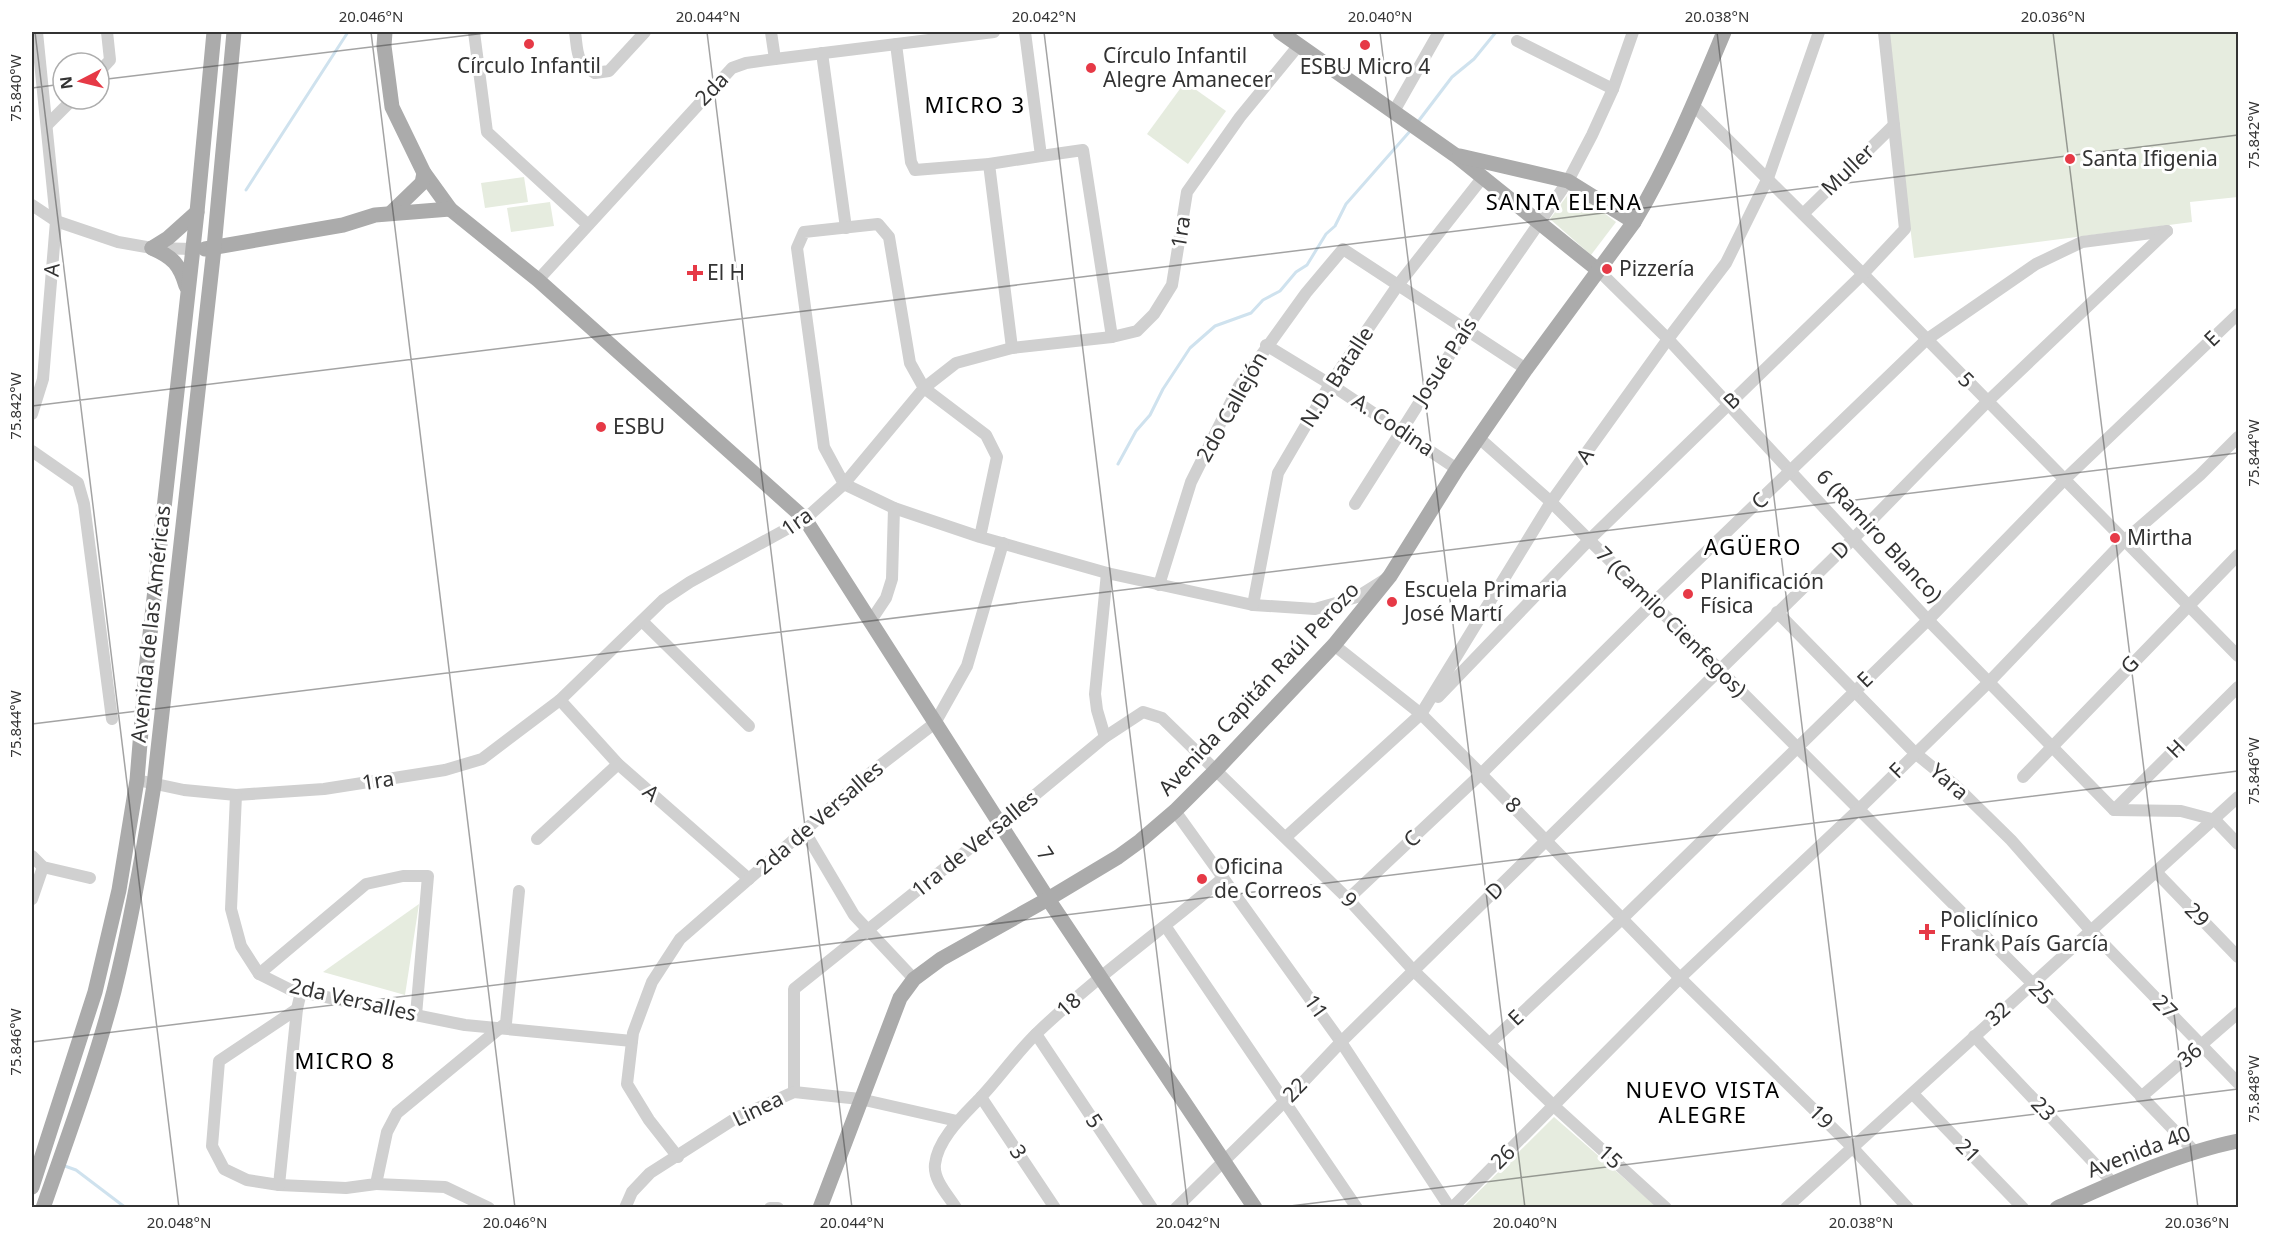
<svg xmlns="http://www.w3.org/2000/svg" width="2270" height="1239" viewBox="0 0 2270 1239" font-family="'Noto Sans',sans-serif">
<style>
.green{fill:#e6ecdf}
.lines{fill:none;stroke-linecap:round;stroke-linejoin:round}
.stream{stroke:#cfe2ee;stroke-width:3}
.minor{stroke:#d0d0d0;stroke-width:12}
.major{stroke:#ababab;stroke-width:15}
.ticks{fill:none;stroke:#333;stroke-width:1.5;stroke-opacity:0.45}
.poi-dot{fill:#e63946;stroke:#fff;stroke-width:2}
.labels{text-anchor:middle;stroke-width:6;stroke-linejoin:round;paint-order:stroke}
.poi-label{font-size:21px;fill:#333;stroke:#fff;text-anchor:start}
.street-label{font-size:21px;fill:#333;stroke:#fff}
.neighbourhood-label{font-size:22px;letter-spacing:1.5px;fill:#000;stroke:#fff}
.neatline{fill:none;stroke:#333;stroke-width:2}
.ticks-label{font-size:15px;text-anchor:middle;fill:#333}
</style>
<rect width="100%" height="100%" fill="#fff"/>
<g class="green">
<polygon points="1889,32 2238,32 2238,197 2190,202 2192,222 1914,258 1897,121"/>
<polygon points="1185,82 1226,111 1188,164 1147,134"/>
<polygon points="524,177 528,202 485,208 481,183"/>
<polygon points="1572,189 1616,222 1591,255 1550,219"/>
<polygon points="550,202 554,226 511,232 507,208"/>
<polygon points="419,904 405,995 323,972"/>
<polygon points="1554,1117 1657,1207 1462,1208"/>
</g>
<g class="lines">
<g class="stream">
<polyline points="1417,123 1452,77 1474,59 1496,32"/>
<polyline points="246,190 348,32"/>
<polyline points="1118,464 1136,431 1150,415 1163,389 1190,348 1215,326 1251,313 1263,300 1280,291 1296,272 1307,265 1326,234 1335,226 1346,204 1411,130"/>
<polyline points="62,1165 76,1170 126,1208"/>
</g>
<g class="minor">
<polyline points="474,32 487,132 587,224"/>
<path d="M575,32c3,21 0,29 20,41l14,-2 36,-39"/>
<polyline points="771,32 775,59"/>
<polyline points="1517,41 1613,89"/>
<polyline points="896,44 911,162 915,170 989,164 1041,156 1025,32"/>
<polyline points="822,53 846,228"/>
<polyline points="99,72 110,60 107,32"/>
<polyline points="1693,105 1863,274 2238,656"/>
<polyline points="1393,113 1439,32"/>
<polyline points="47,125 73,99"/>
<polyline points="1041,156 1083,150 1112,337"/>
<polyline points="989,164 1012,348"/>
<polyline points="32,205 56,221 118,242 152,248 193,249"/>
<polyline points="1803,214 1894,125"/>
<polyline points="1598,270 1668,339 1928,620 2114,810 2181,811 2215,820 2238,844"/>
<polyline points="538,280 732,68 746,63 775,59 994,32"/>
<polyline points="1266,345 1330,384 1457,469"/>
<polyline points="32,414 43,379 56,221 37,32"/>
<polyline points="1479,438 1551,502 1719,669 2032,983 2196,1153"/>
<polyline points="32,451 78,483 84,504 112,719"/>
<polyline points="1355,504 1466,329 1568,181 1592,135 1613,89 1633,32"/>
<polyline points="980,537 997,457 986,435 924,388 910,363 889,237 878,224 804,232 797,248 824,447 844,484 894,508 980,537 1107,573 1253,605 1315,609 1357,597 1384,580"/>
<polyline points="1159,585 1191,482 1239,386 1306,293 1343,249 1526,369"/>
<polyline points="1253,605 1278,473 1330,384 1398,285 1483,177"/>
<polyline points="1777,612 1915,753 1957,787 2011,840 2091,931 2238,1083"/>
<polyline points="642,621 749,726"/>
<polyline points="870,622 886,598 892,579 894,508"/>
<polyline points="1334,645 1421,714 1481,774 1680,978 1852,1147 1908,1208"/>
<polyline points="1438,697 1589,540 1863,274 1905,229 1884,32"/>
<polyline points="560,700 618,764 749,879"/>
<polyline points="1105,737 1097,710 1095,694 1107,573"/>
<polyline points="2023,777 2238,555"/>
<polyline points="137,780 184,790 236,795 324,789 445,770 482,759 560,700 663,600 690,582 805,519 844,484 924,388 956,363 1012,348 1112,337 1137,331 1154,314 1172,285 1187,192 1240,117 1299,45"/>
<polyline points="236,795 231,909 241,946 259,974 291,990 465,1025 632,1041"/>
<polyline points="2114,810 2238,687"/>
<polyline points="1175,811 1341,1042 1450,1208"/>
<polyline points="805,832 854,915 914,979"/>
<polyline points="1286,837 1421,714 1551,502 1668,339 1726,263 1768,178 1819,32"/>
<polyline points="537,839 618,764"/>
<polyline points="32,856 43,867 90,878"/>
<polyline points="2156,872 2238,957"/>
<polyline points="32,899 43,867"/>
<polyline points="1348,899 1481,774 1653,603 1926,340 2036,264 2082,242 2167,231"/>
<polyline points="1166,927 1357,1208"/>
<polyline points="259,974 366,884 403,876 428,876 416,1015"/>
<polyline points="297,1009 219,1061 212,1146 224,1169 247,1180 279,1185 346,1188 376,1184 387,1132 397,1113 506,1023 519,891"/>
<polyline points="1036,1034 1152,1208"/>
<polyline points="1974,1036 2113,1183"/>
<polyline points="1490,1043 1623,918 1928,620 2064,480 2238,314"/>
<polyline points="794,1092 794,989 1000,824 1105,737 1143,712 1162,718 1348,899 1414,971 1554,1106 1666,1208"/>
<polyline points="1913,1094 2023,1208"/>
<polyline points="981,1097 1055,1208"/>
<polyline points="2141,1097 2238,1013"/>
<polyline points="678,1157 649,1120 627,1084 633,1033 652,982 680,939 874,770 935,723 967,666 1003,543"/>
<polyline points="376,1184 445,1187 489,1208"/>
<polyline points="279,1185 297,1009 301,992"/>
<polyline points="625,1208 632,1192 650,1173 736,1118 794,1092 860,1099 957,1121"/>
<polyline points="770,1208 778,1208"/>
<path d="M956,1208c-8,-13 -23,-28 -21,-44 3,-26 29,-49 46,-67 19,-20 36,-45 57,-65 58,-55 124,-102 185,-154"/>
<polyline points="1176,1208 1285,1101 1341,1042 1853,539 1987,402 2167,231"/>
<polyline points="1452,1208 1680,978 1859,809 1989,682 2125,540 2200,475 2238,437"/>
<polyline points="1786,1208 2238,797"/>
</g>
<g class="major">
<polyline points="385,32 384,46 392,107 424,173 450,209 538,280 805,519 1048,899 1255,1208"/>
<polyline points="1280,32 1455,155 1598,270"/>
<polyline points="1460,156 1568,181 1634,222"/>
<polyline points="392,212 422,183 424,173"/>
<path d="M152,248c21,9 28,17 34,38"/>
<polyline points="152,248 168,238 197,212"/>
<polyline points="205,249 343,225 375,215 450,209"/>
<polyline points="32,1187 95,992 119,890 137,780 146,670 197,212 214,32"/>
<path d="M43,1208c25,-72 52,-144 71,-217 17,-68 29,-137 40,-206l60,-537 20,-216"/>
<path d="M820,1208l80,-210 14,-19 27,-20 107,-60 70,-42 22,-16 35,-30 40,-40 119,-126 56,-69 67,-107 69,-100 108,-147c36,-60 63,-126 90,-190"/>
<path d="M2057,1208c56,-25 121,-55 181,-67"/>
</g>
</g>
<path class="ticks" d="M35,32l144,1176M371,32l144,1176M707,32l145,1176M1044,32l144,1176M1380,32l145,1176M1717,32l144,1176M2053,32l145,1176M99,80l395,-48M32,88l31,-4M32,406l2206,-271M32,724l2206,-271M32,1042l2206,-271M1274,1208l964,-119"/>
<g class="poi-dot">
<circle cx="529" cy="44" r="6"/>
<circle cx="1365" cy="45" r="6"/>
<circle cx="1091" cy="68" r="6"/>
<circle cx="2070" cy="159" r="6"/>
<circle cx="1607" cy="269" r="6"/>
<path d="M692 264h6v6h6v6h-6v6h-6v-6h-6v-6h6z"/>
<circle cx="601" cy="427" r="6"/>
<circle cx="2115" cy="538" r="6"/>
<circle cx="1688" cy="594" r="6"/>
<circle cx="1392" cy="602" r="6"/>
<circle cx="1202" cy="879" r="6"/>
<path d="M1924 923h6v6h6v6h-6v6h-6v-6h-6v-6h6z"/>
</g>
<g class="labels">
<g class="poi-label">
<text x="1103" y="63">Círculo Infantil<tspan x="1103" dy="24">Alegre Amanecer</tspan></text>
<text x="529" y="73" text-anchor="middle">Círculo Infantil</text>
<text x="1365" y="74" text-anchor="middle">ESBU Micro 4</text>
<text x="2082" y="166">Santa Ifigenia</text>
<text x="1619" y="276">Pizzería</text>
<text x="707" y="280">El H</text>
<text x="613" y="434">ESBU</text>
<text x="2127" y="545">Mirtha</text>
<text x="1700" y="589">Planificación<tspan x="1700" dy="24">Física</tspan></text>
<text x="1404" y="597">Escuela Primaria<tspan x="1404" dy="24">José Martí</tspan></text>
<text x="1214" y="874">Oficina<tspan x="1214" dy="24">de Correos</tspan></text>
<text x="1940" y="927">Policlínico<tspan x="1940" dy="24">Frank País García</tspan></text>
</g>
<g class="street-label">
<text transform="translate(712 89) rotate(-46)" y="7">2da</text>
<text transform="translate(1848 170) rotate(-44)" y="7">Muller</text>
<text transform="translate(1181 232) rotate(-81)" y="7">1ra</text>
<text transform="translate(52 270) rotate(-85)" y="7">A</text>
<text transform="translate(2212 339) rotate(-44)" y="7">E</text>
<text transform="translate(1445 361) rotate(-57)" y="7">Josué País</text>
<text transform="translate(1337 377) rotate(-57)" y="7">N.D. Batalle</text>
<text transform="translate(1966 380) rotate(45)" y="7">5</text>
<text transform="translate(1732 401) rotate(-44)" y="7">B</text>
<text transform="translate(1232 407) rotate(-61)" y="7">2do Callejón</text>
<text transform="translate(1393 425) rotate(34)" y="7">A. Codina</text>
<text transform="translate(1585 456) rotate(-55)" y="7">A</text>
<text transform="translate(1760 501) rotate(-44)" y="7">C</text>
<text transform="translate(797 522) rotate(-35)" y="7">1ra</text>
<text transform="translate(1879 536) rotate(47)" y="7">6 (Ramiro Blanco)</text>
<text transform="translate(1841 550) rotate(-44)" y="7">D</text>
<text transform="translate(1671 622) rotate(45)" y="7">7 (Camilo Cienfegos)</text>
<text transform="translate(151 624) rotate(-84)" y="7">Avenida de las Américas</text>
<text transform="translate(2130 665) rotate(-46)" y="7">G</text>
<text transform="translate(1865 680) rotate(-44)" y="7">E</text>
<text transform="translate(1259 689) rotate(-47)" y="7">Avenida Capitán Raúl Perozo</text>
<text transform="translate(2176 749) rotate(-45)" y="7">H</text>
<text transform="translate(1897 771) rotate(-45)" y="7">F</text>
<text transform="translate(378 781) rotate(-9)" y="7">1ra</text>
<text transform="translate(1949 782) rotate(41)" y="7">Yara</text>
<text transform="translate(651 793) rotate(41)" y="7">A</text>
<text transform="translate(1513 805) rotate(45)" y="7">8</text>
<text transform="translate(820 818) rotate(-41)" y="7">2da de Versalles</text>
<text transform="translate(1412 839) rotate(-43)" y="7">C</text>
<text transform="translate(975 844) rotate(-39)" y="7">1ra de Versalles</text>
<text transform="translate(1045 854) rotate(57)" y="7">7</text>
<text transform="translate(1495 891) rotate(-45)" y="7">D</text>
<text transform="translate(1349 900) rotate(46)" y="7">9</text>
<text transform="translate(2197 915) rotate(46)" y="7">29</text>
<text transform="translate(2041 993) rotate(46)" y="7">25</text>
<text transform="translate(353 1000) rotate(13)" y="7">2da Versalles</text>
<text transform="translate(1069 1005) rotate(-41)" y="7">18</text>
<text transform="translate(1316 1007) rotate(54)" y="7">11</text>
<text transform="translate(2165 1007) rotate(45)" y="7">27</text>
<text transform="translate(1998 1014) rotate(-42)" y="7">32</text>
<text transform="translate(1516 1018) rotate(-43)" y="7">E</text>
<text transform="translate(2190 1055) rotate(-41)" y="7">36</text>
<text transform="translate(1295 1090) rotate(-46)" y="7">22</text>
<text transform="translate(758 1109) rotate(-26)" y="7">Linea</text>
<text transform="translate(2043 1109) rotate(47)" y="7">23</text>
<text transform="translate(1821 1117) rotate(45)" y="7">19</text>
<text transform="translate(1094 1121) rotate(56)" y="7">5</text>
<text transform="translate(1968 1151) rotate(46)" y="7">21</text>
<text transform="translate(1018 1152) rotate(56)" y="7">3</text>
<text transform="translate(2139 1152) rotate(-21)" y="7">Avenida 40</text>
<text transform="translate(1503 1157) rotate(-45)" y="7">26</text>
<text transform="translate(1610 1157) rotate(42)" y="7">15</text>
</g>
<g class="neighbourhood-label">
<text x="975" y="113">MICRO 3</text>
<text x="1564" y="210">SANTA ELENA</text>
<text x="1753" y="555">AGÜERO</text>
<text x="345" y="1069">MICRO 8</text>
<text x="1703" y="1098">NUEVO VISTA<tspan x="1703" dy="25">ALEGRE</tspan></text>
</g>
</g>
<rect width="2270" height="1239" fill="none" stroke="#ffffff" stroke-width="66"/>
<g transform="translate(81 81) rotate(263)"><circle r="28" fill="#ffffff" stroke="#adadad" stroke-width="1.5"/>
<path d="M0-4.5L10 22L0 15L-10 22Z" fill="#e63946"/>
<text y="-9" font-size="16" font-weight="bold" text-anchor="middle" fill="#333333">N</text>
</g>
<rect x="33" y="33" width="2204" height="1173" class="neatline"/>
<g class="ticks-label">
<text x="371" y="22">20.046°N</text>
<text x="708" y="22">20.044°N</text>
<text x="1044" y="22">20.042°N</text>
<text x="1380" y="22">20.040°N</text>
<text x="1717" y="22">20.038°N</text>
<text x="2053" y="22">20.036°N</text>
<text transform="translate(16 88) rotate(-90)" y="5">75.840°W</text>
<text transform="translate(2254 135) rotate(-90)" y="5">75.842°W</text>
<text transform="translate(16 406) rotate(-90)" y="5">75.842°W</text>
<text transform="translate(2254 453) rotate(-90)" y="5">75.844°W</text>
<text transform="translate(16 724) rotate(-90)" y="5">75.844°W</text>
<text transform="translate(2254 771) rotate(-90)" y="5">75.846°W</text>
<text transform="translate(16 1042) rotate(-90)" y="5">75.846°W</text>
<text transform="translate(2254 1089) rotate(-90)" y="5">75.848°W</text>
<text x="179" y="1228">20.048°N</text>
<text x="515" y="1228">20.046°N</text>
<text x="852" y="1228">20.044°N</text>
<text x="1188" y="1228">20.042°N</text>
<text x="1525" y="1228">20.040°N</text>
<text x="1861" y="1228">20.038°N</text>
<text x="2197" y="1228">20.036°N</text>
</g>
</svg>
